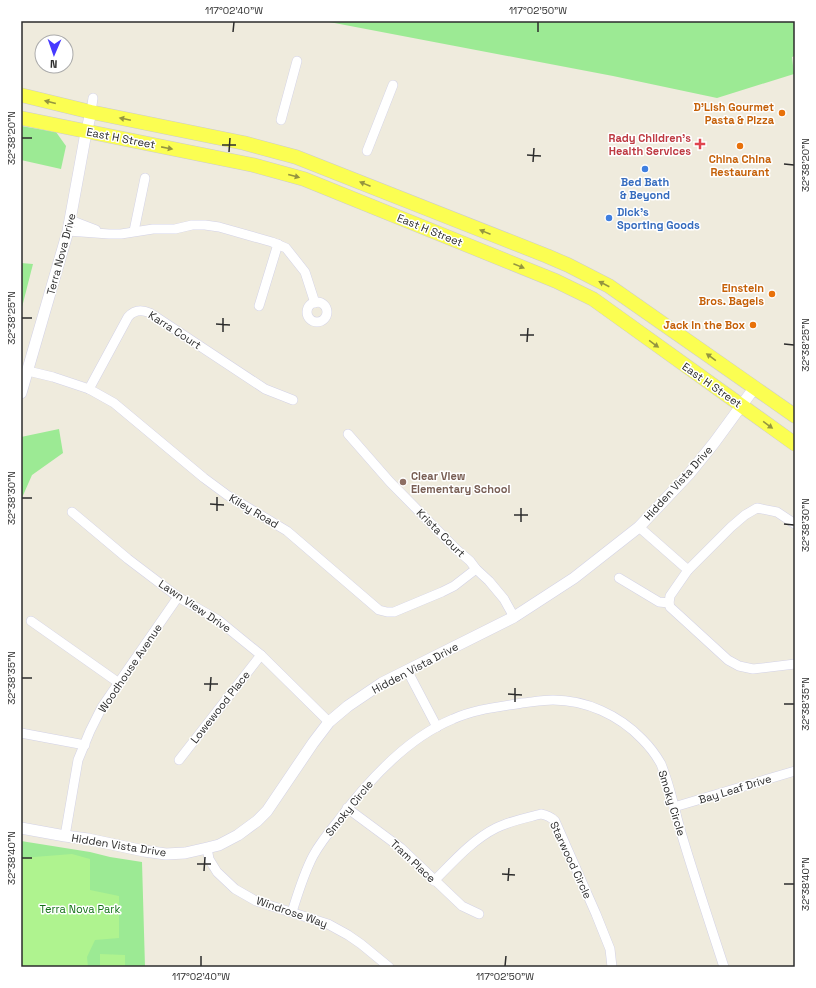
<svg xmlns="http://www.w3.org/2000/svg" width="816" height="988" viewBox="0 0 816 988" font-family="'Space Grotesk',sans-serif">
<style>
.green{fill:#9cea94}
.pitch{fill:#aff38f}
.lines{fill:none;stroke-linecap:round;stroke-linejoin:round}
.minor-casing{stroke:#d3d2e6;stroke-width:10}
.tertiary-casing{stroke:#d3d2e6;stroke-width:12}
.primary-casing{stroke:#ccc;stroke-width:15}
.minor{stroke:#fff;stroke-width:9}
.tertiary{stroke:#fff;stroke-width:11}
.primary{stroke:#fbfe52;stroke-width:14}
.oneway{fill:#94953f}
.ticks{fill:none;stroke:#2c2c2c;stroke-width:1.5}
.food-dot{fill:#e8710a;stroke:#fff;stroke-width:1.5}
.health-dot{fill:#e0444e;stroke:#fff;stroke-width:1.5}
.shop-dot{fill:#3f7fe0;stroke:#fff;stroke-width:1.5}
.education-dot{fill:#8d6e63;stroke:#fff;stroke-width:1.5}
.labels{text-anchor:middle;stroke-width:3;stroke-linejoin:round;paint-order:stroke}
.food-label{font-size:11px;font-weight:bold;fill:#c56008;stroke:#fff;text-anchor:end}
.street-label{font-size:11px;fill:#2c2c2c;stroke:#fff}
.health-label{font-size:11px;font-weight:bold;fill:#be3a42;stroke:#fff;text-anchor:end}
.shop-label{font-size:11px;font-weight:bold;fill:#366cbe;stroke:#fff}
.education-label{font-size:11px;font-weight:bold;fill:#785e54;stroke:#fff;text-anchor:start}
.park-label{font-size:11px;fill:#137117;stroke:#fff}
.neatline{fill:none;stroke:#2c2c2c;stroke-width:1.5}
.ticks-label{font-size:10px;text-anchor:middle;fill:#2c2c2c}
</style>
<rect width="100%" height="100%" fill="#efebdd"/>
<g class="green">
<polygon points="324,21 795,21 795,56 792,57 794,74 717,98 613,76"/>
<polygon points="21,126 56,132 66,146 61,169 21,160"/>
<polygon points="21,263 33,264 21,311"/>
<polygon points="59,429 63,453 32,475 21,500 21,437"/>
<polygon points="21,841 90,852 110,857 142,862 145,967 21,967"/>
</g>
<g class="pitch">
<polygon points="72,854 90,859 90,890 119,896 119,938 95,940 87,957 88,967 21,967 21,858"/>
<polygon points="100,954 125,955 125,967 100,967"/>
</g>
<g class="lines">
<defs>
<g id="minor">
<polyline points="91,112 93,98"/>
<polyline points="281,120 297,61"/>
<polyline points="367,151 393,85"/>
<polyline points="70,220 96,230"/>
<polyline points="68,231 109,234 121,234 153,229 175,229 192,225 205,225 219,227 272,242 286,248 305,272 315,303"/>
<polyline points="134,231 145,178"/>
<circle cx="317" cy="312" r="10"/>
<polyline points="259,306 278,244"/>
<polyline points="28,371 53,377 89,389 114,403 204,478 227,495 287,531 379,610 387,612 394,612 442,592 454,586 476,569"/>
<path d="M89,389l39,-72c6,-7 13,-8 22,-4l115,76 28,11"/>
<polyline points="348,434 390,482 456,549 470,561 476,569 489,581 504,599 514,617"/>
<polyline points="72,512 128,559 178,597 218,620 261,655 329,722"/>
<polyline points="795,524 777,512 757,508 745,515 731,527 688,570 670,596 669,603 670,607 728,660 739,666 753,669 795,664"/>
<polyline points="639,527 688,570"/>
<polyline points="619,578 659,602 669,603"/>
<polyline points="31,621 119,683"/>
<polyline points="407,670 437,727"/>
<polyline points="21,733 85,745"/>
<polyline points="179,760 261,655"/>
<polyline points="674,807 795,771"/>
<polyline points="347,808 401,848 462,906 479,914"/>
<polyline points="65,836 78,760 90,731 102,707 115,688 178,597"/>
<polyline points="207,848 209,859 217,872 235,889 256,901 328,924 348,935 361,944 389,967"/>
<path d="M434,881c19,-19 38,-41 62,-53 14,-7 30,-10 45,-14 6,1 10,3 14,7l41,93 14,35 2,18"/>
<path d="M292,912c6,-19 12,-39 21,-56 7,-13 16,-24 25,-35 29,-39 69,-83 115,-102 22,-10 45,-12 69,-16 10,-1 21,-3 31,-3 33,0 66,15 89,39 7,7 14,16 19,25 2,5 4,11 6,17 6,19 10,39 16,58 13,43 27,85 41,128"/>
</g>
<g id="tertiary">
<polyline points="21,393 68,231 85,138 91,112"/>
<polyline points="21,828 65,836 88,839 144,851 166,854 185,853 207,848 219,845 238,835 257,821 267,811 313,743 329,722 348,706 382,683 514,617 574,578 639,527 689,474 714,443 755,387"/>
</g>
<g id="primary">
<polyline points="21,95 91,112 244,143 296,157 547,256 568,265 609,286 795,416"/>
<polyline points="21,118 253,165 304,179 556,281 593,299 795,444"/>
</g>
</defs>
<use href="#minor" class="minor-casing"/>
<use href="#tertiary" class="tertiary-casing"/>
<use href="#primary" class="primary-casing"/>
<use href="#minor" class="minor"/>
<use href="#tertiary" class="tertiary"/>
<use href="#primary" class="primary"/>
</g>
<defs><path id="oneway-solid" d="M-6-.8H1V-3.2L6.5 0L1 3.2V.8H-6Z"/></defs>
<g class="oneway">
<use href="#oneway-solid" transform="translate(50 102) rotate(-166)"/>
<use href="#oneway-solid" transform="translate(125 119) rotate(-168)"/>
<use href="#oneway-solid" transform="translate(167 148) rotate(11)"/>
<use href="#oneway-solid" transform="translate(294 176) rotate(15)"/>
<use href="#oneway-solid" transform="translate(365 184) rotate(-158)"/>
<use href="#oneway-solid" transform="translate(485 232) rotate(-158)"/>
<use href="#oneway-solid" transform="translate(519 266) rotate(22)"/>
<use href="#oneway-solid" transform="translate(604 284) rotate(-153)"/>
<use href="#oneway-solid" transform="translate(654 344) rotate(36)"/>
<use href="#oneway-solid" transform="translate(711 357) rotate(-144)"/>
<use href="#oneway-solid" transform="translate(768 425) rotate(36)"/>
</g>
<path class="ticks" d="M233,32l1,-10M538,32v-10M22,138h10M222,145h14M229,152l1,-14M527,155l14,1M533,162l1,-14M784,164l10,1M22,318h10M216,324l14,1M223,332v-14M520,335h14M527,342l1,-14M784,344l10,1M22,498h10M210,504l14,1M217,511v-14M514,515h14M521,522v-14M784,524l10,1M22,678h10M204,684h14M210,691l1,-14M508,694l14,1M515,702v-14M784,704h10M22,858h10M197,864h14M204,871l1,-14M502,874l13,1M508,881l1,-13M784,884h10M201,966v-10M505,966l1,-10"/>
<g class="food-dot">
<circle cx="782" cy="113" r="4"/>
<circle cx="740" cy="146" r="4"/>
<circle cx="772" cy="294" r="4"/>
<circle cx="753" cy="325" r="4"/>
</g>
<path class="health-dot" d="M698 138h4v4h4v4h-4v4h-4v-4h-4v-4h4z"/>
<g class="shop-dot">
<circle cx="645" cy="169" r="4"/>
<circle cx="609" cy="218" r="4"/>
</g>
<circle class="education-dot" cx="403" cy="482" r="4"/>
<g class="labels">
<g class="food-label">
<text x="774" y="111">D'Lish Gourmet<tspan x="774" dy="13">Pasta &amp; Pizza</tspan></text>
<text x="740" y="163" text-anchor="middle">China China<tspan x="740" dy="13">Restaurant</tspan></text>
<text x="764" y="292">Einstein<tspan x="764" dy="13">Bros. Bagels</tspan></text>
<text x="745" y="329">Jack in the Box</text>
</g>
<g class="street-label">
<text transform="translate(121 138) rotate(11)" y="4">East H Street</text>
<text transform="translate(430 230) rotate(22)" y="4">East H Street</text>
<text transform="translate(61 254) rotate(-75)" y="4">Terra Nova Drive</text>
<text transform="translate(175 330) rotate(33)" y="4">Karra Court</text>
<text transform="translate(712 385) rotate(35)" y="4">East H Street</text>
<text transform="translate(678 483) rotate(-48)" y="4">Hidden Vista Drive</text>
<text transform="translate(254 511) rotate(31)" y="4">Kiley Road</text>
<text transform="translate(441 533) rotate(45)" y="4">Krista Court</text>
<text transform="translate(195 606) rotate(34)" y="4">Lawn View Drive</text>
<text transform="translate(130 668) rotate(-56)" y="4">Woodhouse Avenue</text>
<text transform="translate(415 668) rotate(-28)" y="4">Hidden Vista Drive</text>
<text transform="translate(220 707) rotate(-52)" y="4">Lowewood Place</text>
<text transform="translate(735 789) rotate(-17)" y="4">Bay Leaf Drive</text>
<text transform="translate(672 803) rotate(73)" y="4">Smoky Circle</text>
<text transform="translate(349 808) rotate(-51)" y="4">Smoky Circle</text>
<text transform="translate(119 845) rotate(9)" y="4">Hidden Vista Drive</text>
<text transform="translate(571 860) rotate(65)" y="4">Starwood Circle</text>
<text transform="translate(413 861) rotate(43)" y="4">Tram Place</text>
<text transform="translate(292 912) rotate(19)" y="4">Windrose Way</text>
</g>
<g class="health-label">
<text x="691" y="142">Rady Children's<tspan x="691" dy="13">Health Services</tspan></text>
</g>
<g class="shop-label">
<text x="645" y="186">Bed Bath<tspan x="645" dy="13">&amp; Beyond</tspan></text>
<text x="617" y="216" text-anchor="start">Dick's<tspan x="617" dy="13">Sporting Goods</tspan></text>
</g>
<g class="education-label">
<text x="411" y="480">Clear View<tspan x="411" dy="13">Elementary School</tspan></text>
</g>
<g class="park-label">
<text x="80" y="913">Terra Nova Park</text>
</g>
</g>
<rect width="816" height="988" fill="none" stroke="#ffffff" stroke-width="44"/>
<g transform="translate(54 54) rotate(182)"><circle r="19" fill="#ffffff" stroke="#ababab"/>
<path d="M0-3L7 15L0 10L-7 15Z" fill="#4639ff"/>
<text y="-6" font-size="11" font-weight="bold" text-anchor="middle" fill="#2c2c2c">N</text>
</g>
<rect x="22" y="22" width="772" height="944" class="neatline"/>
<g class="ticks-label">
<text x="234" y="14">117°02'40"W</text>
<text x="538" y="14">117°02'50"W</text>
<text transform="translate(11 138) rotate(-90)" y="4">32°38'20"N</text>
<text transform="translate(805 165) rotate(-90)" y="4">32°38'20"N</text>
<text transform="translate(11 318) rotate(-90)" y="4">32°38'25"N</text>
<text transform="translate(805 345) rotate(-90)" y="4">32°38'25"N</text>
<text transform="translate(11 498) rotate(-90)" y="4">32°38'30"N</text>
<text transform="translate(805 525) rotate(-90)" y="4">32°38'30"N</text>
<text transform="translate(11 678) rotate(-90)" y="4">32°38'35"N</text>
<text transform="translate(805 704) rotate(-90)" y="4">32°38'35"N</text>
<text transform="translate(11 858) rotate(-90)" y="4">32°38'40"N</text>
<text transform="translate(805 884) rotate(-90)" y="4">32°38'40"N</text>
<text x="201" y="980">117°02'40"W</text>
<text x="505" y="980">117°02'50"W</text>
</g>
</svg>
